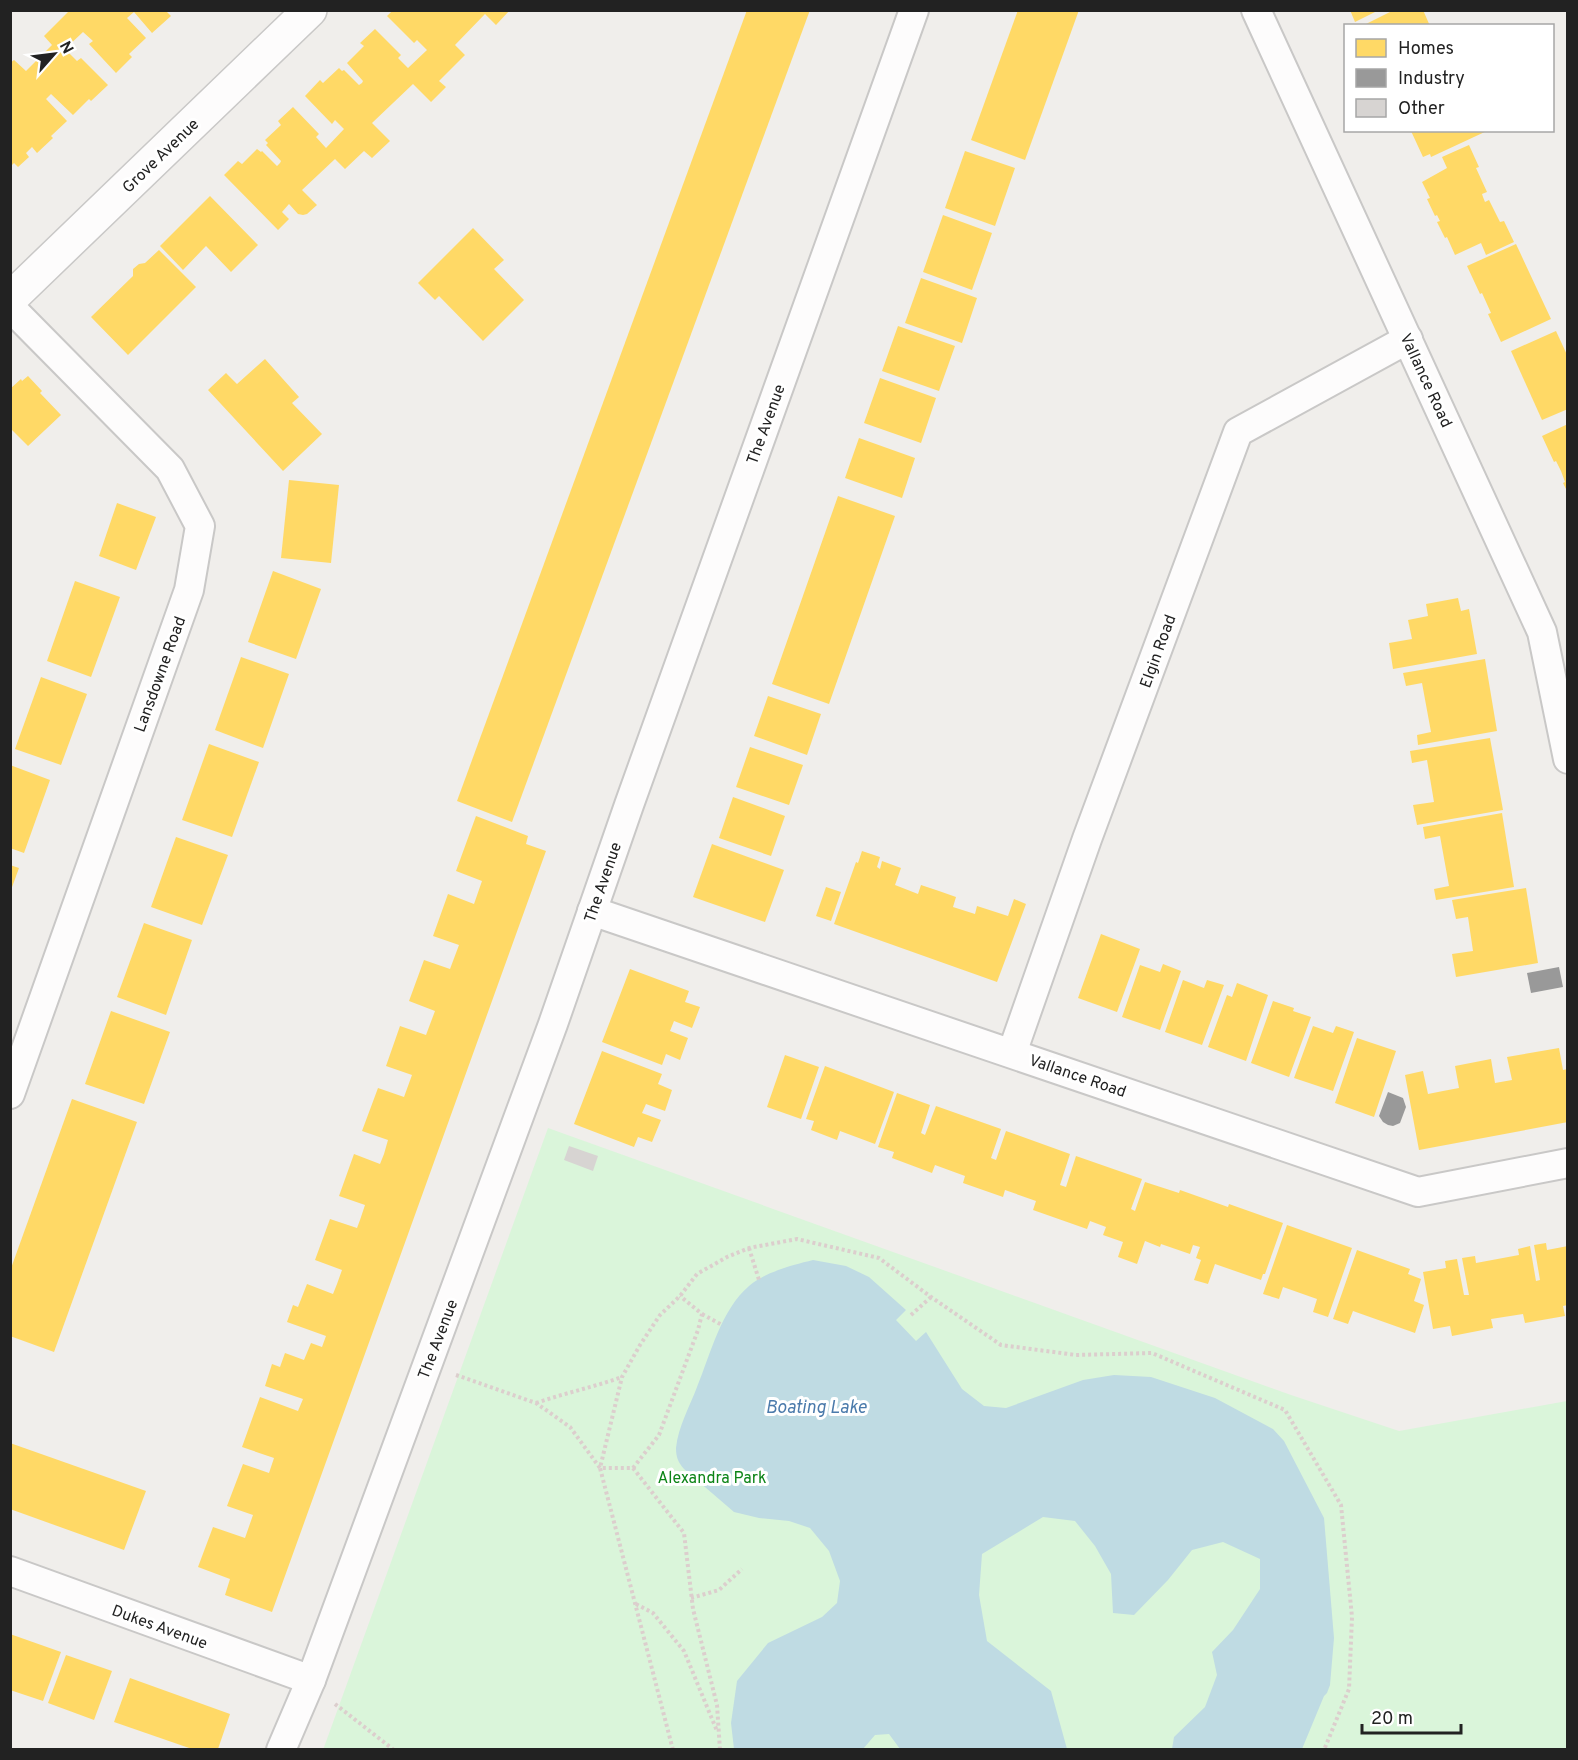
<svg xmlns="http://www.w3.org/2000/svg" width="1578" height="1760" viewBox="0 0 1578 1760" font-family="Overpass,sans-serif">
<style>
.park{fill:#daf5da}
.water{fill:#bfdbe3}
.homes{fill:#ffd966}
.industry{fill:#999}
.building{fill:#d7d4d2}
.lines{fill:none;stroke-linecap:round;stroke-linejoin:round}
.minor-casing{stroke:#c9c8c7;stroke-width:32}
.tertiary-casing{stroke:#c9c8c7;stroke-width:36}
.path{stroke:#dccecd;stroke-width:4;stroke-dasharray:3 3;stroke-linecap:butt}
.minor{stroke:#fdfcfc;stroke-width:28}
.tertiary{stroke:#fdfcfc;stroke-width:33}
.labels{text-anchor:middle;stroke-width:6;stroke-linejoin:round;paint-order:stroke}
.street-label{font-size:16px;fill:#222;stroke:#fff}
.park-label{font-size:16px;fill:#0c8416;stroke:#fff}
.water-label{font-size:18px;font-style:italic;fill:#4a7aab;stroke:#fff}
</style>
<rect width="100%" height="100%" fill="#f0eeeb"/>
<polygon class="park" points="548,1128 1291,1395 1399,1431 1567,1401 1567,1749 323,1750"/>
<path class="water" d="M813,1260l33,6 23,11 37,33 -10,10 20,21 10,-9 36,57 22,17 22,2 77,-28 31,-5 37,2 64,21 58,31 11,12 40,77 10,120 -4,47 -3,8 -3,3 -22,53h-130l2,-12 31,-30 12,-32 -5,-23 21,-22 27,-41v-30l-37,-17 -31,8 -24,30 -34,35 -21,-2 -2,-39 -16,-28 -20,-25 -32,-4 -61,37 -3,41 8,46 64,50 16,58h-167l-11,-15 -14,1 -12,14h-129l-3,-26 6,-42 31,-38 54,-26 15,-14 3,-22 -11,-30 -19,-23 -21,-7 -30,-3 -25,-6 -50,-43c-6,-7 -8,-12 -8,-21 2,-21 14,-42 21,-61 14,-34 24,-77 52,-101 16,-14 44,-21 64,-26z"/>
<g class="homes">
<polygon points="70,10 168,10 167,12 171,16 152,33 134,12 127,18 146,38 129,54 132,57 116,73 89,44 93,41 83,32 65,49 77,61 81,58 108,85 91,101 89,99 73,115 51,94 46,99 67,121 51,136 53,138 37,153 32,147 26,153 29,157 18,167 14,163 10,167 10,63 14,60 26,71 52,45 44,36"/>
<polygon points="393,10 510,10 496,25 485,14 455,45 465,55 439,81 446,87 431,102 413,84 372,123 390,141 372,158 364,151 345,169 335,159 302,190 317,205 307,214 303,215 298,214 289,204 282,212 289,219 278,230 224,175 238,161 242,164 257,149 261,152 262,151 277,166 280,163 281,161 266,145 268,143 265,140 281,125 278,121 293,107 319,134 316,137 326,148 344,129 335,120 332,124 305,96 320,80 323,83 339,68 342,71 344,70 359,85 362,83 363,81 347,63 364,46 360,43 375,29 401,55 398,58 408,68 427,50 417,40 414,43 387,16"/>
<polygon points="747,10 810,10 512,822 457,801"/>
<polygon points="1018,10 1079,10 1025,160 971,140"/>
<polygon points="1350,10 1379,10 1355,22"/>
<polygon points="1394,10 1423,10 1430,26 1362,26"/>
<polygon points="1412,130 1489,130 1431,157 1430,154 1423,157 1411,131"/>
<polygon points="1469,145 1479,167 1476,168 1487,192 1482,194 1483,197 1485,202 1489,200 1500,222 1504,221 1514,242 1486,255 1481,243 1455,255 1447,237 1445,238 1437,222 1440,221 1437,215 1435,216 1427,199 1430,198 1422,182 1447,168 1442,157"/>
<polygon points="965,151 1015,168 995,226 945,208"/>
<polygon points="210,196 258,245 231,272 206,246 183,270 160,246"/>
<polygon points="943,215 992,233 972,290 923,272"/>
<polygon points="473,228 504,260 494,269 524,300 483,341 439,296 435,300 418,283"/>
<polygon points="1516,244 1551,319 1501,342 1488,314 1491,313 1482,293 1480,294 1467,266"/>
<polygon points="159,250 196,287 128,355 91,317 133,276 133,269 139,264 145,263"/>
<polygon points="921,278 977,298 962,343 905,323"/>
<polygon points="898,326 955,346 939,391 882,371"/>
<polygon points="1556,331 1568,357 1568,409 1542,420 1511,351"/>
<polygon points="265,359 299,397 292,403 322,434 283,471 208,390 226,373 237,384"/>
<polygon points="28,376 42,391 40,393 61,415 28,446 10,428 10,389 21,379 22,381"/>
<polygon points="880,378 936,398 921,443 864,423"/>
<polygon points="1568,424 1568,493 1563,483 1565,482 1561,471 1556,461 1554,462 1542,436"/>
<polygon points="859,438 915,458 902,498 845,478"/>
<polygon points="289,480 339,485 331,563 281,558"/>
<polygon points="838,496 895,516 829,704 772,684"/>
<polygon points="117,503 156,517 136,570 99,556"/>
<polygon points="273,571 321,589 296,659 248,642"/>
<polygon points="75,581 120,597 91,677 47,661"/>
<polygon points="1458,598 1461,611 1469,609 1477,654 1393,669 1389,643 1412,639 1408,620 1428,616 1426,604"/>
<polygon points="241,657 289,674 263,748 215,730"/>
<polygon points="1485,659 1497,731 1418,745 1417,735 1431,732 1422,683 1406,686 1403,673"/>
<polygon points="41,677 87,694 61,765 15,749"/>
<polygon points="768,696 821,714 807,755 754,736"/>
<polygon points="1490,738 1503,810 1417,825 1413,805 1434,802 1427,760 1412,763 1410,751"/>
<polygon points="209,744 259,762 232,837 182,820"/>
<polygon points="750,747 803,765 789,805 736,787"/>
<polygon points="10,765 50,780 24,853 10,848"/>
<polygon points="733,797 785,816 771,856 719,838"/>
<polygon points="1502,813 1514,887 1436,900 1434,889 1449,886 1440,836 1425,839 1423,827"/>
<polygon points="476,816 528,836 526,844 546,851 272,1612 225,1595 230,1579 198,1567 213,1527 245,1538 253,1515 227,1506 243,1464 269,1473 274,1458 242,1447 260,1397 298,1411 303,1399 265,1386 272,1364 280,1367 285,1353 304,1360 311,1343 322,1347 326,1336 287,1322 293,1305 298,1307 307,1284 333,1294 337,1284 342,1270 315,1260 330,1219 357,1228 360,1220 365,1205 339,1196 354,1154 380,1164 384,1154 388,1140 362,1131 378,1088 404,1097 412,1075 386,1066 400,1026 426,1035 435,1011 409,1001 424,960 450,969 459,945 433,936 448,894 474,904 482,881 456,871"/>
<polygon points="176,837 228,855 202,925 151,907"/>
<polygon points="712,844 784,870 765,922 693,897"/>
<polygon points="862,851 880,857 877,867 880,869 882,861 901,868 895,885 918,894 921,885 939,891 956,897 953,907 975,914 977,906 1008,916 1014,899 1026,904 997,982 834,924 856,862 858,863"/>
<polygon points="10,865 19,868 11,890 10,890"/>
<polygon points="826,887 841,892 831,921 816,916"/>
<polygon points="1526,888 1538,963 1456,977 1452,954 1473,951 1468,917 1456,919 1452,900"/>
<polygon points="144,923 192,940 166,1015 117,997"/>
<polygon points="1101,934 1140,949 1117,1012 1078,998"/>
<polygon points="1163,964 1181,971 1160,1030 1122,1017 1140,965 1160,972"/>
<polygon points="630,969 689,991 685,1002 700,1007 692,1028 674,1021 670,1031 688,1038 680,1060 666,1054 662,1065 602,1042"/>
<polygon points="1183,980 1204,988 1207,980 1224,985 1202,1045 1165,1032"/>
<polygon points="1237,983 1268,995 1246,1061 1208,1047 1227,995 1232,997"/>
<polygon points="1273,1001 1294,1008 1293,1011 1311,1017 1289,1077 1251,1063"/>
<polygon points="111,1011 170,1032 144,1104 85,1084"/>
<polygon points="1313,1026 1333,1033 1336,1026 1354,1032 1333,1091 1294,1078"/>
<polygon points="1357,1038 1396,1051 1374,1117 1335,1103"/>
<polygon points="1559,1048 1563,1070 1568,1069 1568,1122 1419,1150 1405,1075 1423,1071 1428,1094 1443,1091 1459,1088 1455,1066 1491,1059 1495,1083 1512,1080 1507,1057"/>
<polygon points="602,1051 662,1074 658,1084 672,1090 665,1111 646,1104 642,1113 661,1120 652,1142 638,1137 634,1147 574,1124"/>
<polygon points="785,1055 819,1067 801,1119 767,1107"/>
<polygon points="825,1066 894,1092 875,1144 840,1131 837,1140 811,1130 814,1121 806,1119"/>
<polygon points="897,1093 930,1105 921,1133 925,1135 936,1106 1001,1129 991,1158 996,1160 1006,1131 1070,1154 1060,1185 1066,1187 1076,1156 1142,1179 1131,1209 1135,1211 1145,1182 1179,1193 1180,1190 1228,1207 1229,1204 1283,1223 1265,1274 1263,1274 1261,1280 1215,1264 1208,1284 1194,1280 1201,1260 1196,1258 1200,1247 1193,1245 1190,1254 1161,1244 1160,1247 1145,1241 1137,1264 1118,1257 1123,1242 1103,1235 1106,1227 1090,1221 1087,1229 1033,1210 1036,1201 1005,1190 1003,1197 963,1183 965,1176 935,1165 932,1173 892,1158 894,1152 878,1147"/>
<polygon points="72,1099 137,1122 54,1352 10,1336 10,1271"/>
<polygon points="1287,1225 1352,1248 1328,1317 1313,1312 1317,1299 1283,1287 1279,1299 1263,1294"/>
<polygon points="1546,1243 1547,1250 1568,1246 1568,1305 1563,1306 1565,1316 1525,1323 1523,1314 1491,1319 1493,1328 1452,1336 1450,1326 1433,1329 1423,1272 1446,1268 1445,1261 1457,1259 1464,1295 1469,1295 1462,1258 1475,1256 1476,1263 1519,1255 1518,1249 1530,1246 1536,1281 1540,1280 1534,1245"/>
<polygon points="1357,1250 1410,1269 1408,1274 1421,1279 1414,1301 1424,1305 1415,1333 1353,1311 1348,1324 1333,1319"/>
<polygon points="10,1443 146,1491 124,1550 10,1509"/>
<polygon points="10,1634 61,1652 43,1701 10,1690"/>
<polygon points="66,1655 112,1671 94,1720 48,1703"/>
<polygon points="130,1678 230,1714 218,1749 192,1749 114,1722"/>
</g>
<g class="industry">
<polygon points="1559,967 1563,987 1531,993 1527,973"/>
<polygon points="1388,1092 1403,1098 1406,1107 1400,1123 1393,1126 1388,1125 1383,1122 1379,1116"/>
</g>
<polygon class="building" points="569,1146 598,1156 593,1171 564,1160"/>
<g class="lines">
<defs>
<g id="minor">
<polyline points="1256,10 1542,632 1568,759"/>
<polyline points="10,307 170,469 200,526 189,590 10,1094"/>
<polyline points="592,911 1418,1192 1568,1163"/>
<polyline points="1012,1053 1087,839 1238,432 1408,339"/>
<polyline points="10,1571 311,1680"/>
<polyline points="281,1750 311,1680 553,1024 629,805 914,10"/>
</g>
<polyline id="tertiary" points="10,299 310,10"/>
</defs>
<use href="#minor" class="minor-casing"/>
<use href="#tertiary" class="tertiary-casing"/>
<g class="path">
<polyline points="749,1248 759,1280"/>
<polyline points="702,1314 722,1325"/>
<polyline points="911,1315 931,1297"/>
<polyline points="456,1375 536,1403 570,1427 600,1468 633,1468 684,1533 693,1609 717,1705 720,1750"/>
<path d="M536,1403c29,-10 58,-16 86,-26"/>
<polyline points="633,1468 659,1435 698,1330 702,1314 680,1296"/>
<polyline points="691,1598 719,1590 742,1569"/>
<polyline points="636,1604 653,1613 684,1651 717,1731"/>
<polyline points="335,1704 394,1750"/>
<polyline points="673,1750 600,1468 622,1377 640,1345 660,1315 680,1296 697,1274 727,1257 749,1248 797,1239 879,1258 931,1297 1001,1345 1076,1355 1152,1353 1285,1410 1341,1505 1352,1617 1349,1689 1324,1750"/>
</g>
<use href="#minor" class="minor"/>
<use href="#tertiary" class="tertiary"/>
</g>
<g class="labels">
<g class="street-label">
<text transform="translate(160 155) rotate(-44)" y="6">Grove Avenue</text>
<text transform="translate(1427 380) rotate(65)" y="6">Vallance Road</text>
<text transform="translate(765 424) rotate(-70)" y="6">The Avenue</text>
<text transform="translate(1157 651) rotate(-70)" y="6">Elgin Road</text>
<text transform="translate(159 674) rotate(-70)" y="6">Lansdowne Road</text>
<text transform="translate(602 882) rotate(-71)" y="6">The Avenue</text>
<text transform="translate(1078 1075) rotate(19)" y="6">Vallance Road</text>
<text transform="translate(437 1339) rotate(-69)" y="6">The Avenue</text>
<text transform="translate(160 1626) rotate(20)" y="6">Dukes Avenue</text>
</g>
<g class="park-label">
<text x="712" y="1483">Alexandra Park</text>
</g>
<g class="water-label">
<text x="816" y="1413">Boating Lake</text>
</g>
</g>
<rect width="1578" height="1760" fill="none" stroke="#222222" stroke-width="24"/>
<rect x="1344" y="24" width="210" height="108" fill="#ffffff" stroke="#a7a7a7" stroke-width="1.5"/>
<rect x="1356" y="39" width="30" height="18" fill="#ffd966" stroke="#a7a7a7" stroke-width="1.5"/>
<text x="1398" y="54" font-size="18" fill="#222222">Homes</text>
<rect x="1356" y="69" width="30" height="18" fill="#999999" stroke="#a7a7a7" stroke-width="1.5"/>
<text x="1398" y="84" font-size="18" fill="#222222">Industry</text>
<rect x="1356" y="99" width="30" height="18" fill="#d7d4d2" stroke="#a7a7a7" stroke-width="1.5"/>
<text x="1398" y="114" font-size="18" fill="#222222">Other</text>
<g transform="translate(54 54) rotate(62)" stroke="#ffffff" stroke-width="4.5" paint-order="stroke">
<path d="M0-4.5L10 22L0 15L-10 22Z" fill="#222222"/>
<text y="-9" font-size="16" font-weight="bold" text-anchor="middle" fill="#222222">N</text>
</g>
<path d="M1362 1724v9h99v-9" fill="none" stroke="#222222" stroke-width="3"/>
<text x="1371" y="1724" font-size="18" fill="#222222" stroke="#ffffff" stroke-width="4.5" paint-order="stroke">20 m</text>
</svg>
